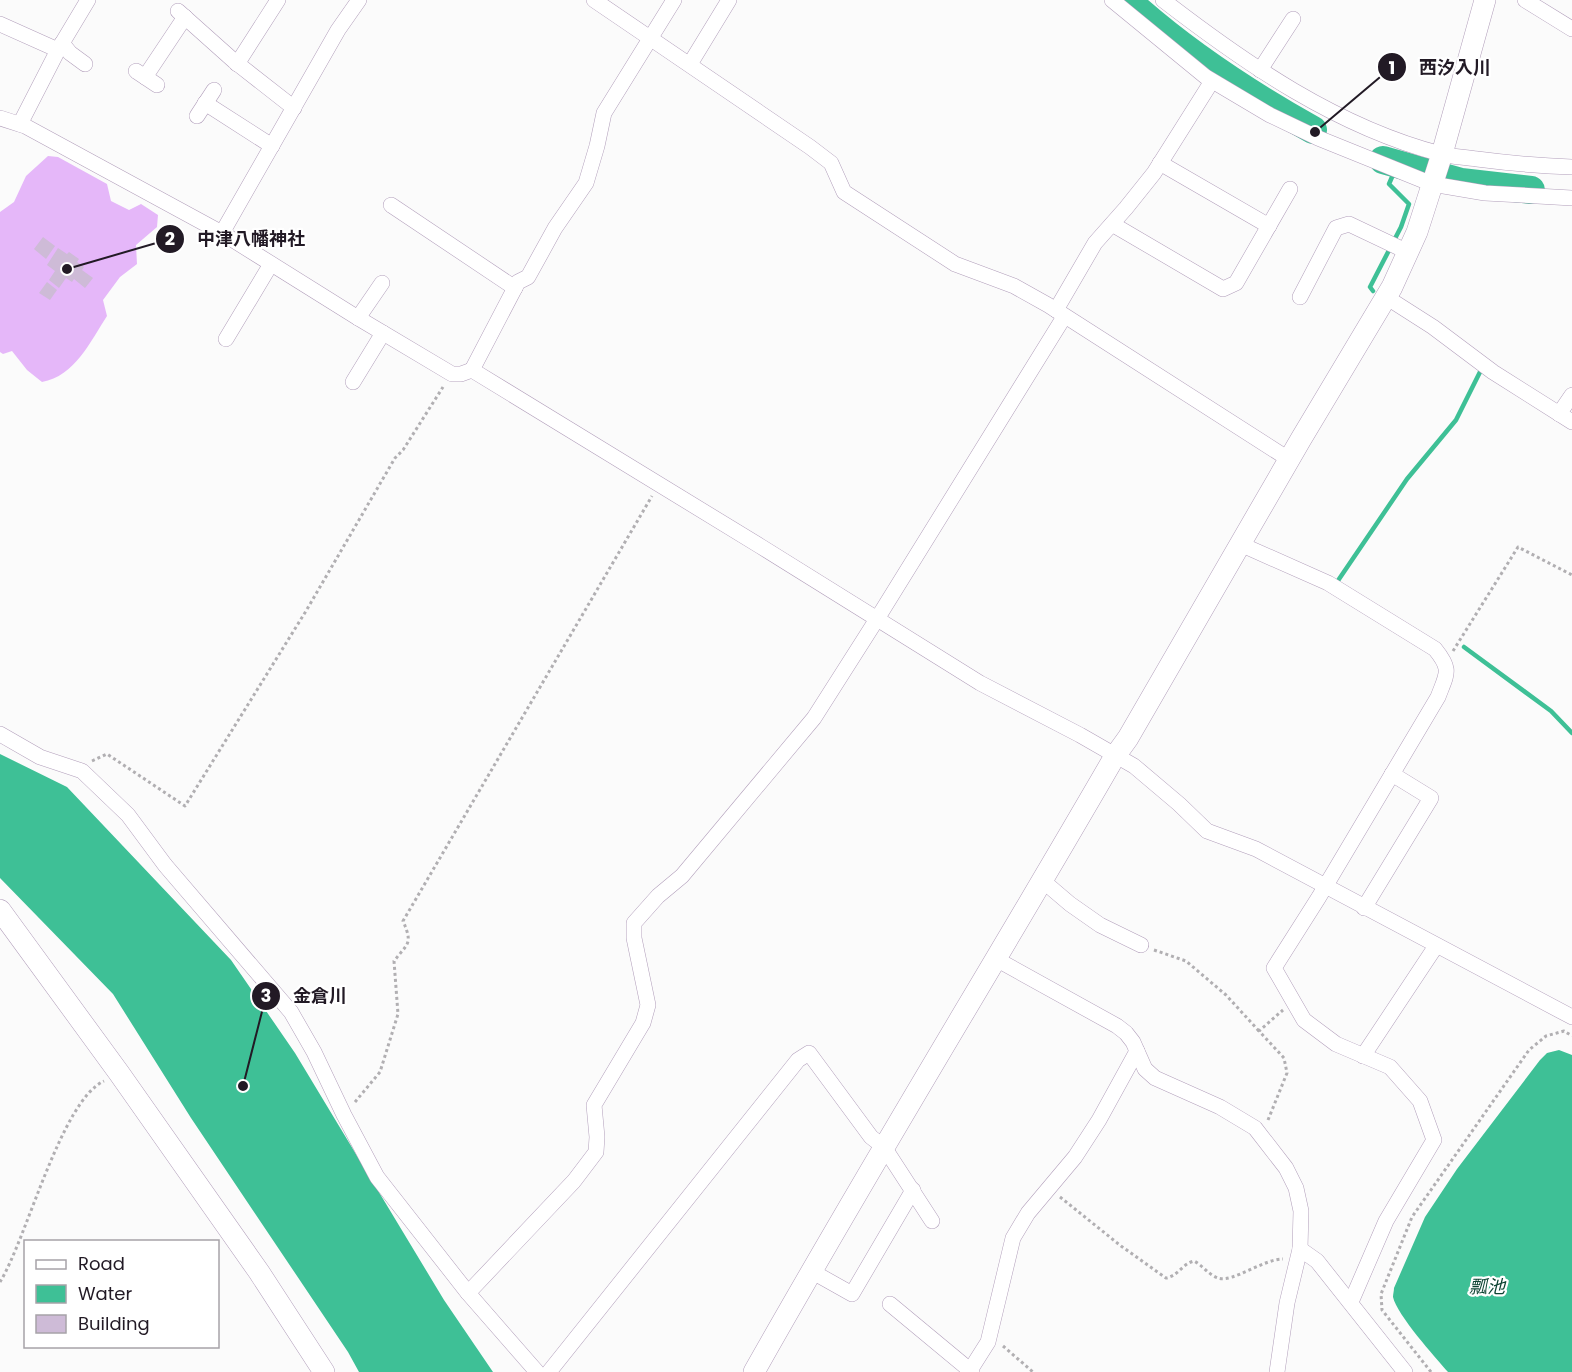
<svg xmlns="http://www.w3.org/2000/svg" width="1572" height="1372" viewBox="0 0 1572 1372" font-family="Poppins,'Noto Sans JP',sans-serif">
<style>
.forest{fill:#e5b7f9}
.water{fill:#3ec096}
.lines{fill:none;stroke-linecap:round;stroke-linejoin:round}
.stream{stroke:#3ec096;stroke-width:4.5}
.river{stroke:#3ec096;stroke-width:28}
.building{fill:#cebbd7}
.street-casing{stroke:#b29fbb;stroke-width:16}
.secondary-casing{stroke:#b29fbb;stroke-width:22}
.path{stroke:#b1afb2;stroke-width:3;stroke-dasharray:3 3;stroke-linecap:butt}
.street{stroke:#fff;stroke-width:15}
.secondary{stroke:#fff;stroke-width:21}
.labels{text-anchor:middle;stroke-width:4.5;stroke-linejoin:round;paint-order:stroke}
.water-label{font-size:18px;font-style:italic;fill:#0c4332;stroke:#fff}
.leader{fill:none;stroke:#221a25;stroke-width:2}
.callout-dot{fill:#221a25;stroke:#fff;stroke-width:2}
.mark-label{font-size:18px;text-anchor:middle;font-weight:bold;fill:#fff}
.callout-label{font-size:18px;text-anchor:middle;font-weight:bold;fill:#221a25;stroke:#fff;stroke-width:4.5;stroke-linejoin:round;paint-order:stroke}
</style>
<rect width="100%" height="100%" fill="#fbfbfb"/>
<path class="forest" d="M48,156l10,1 49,27 4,17 18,9 12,-6 17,11 -1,12 -21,18 1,19 -17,13 -17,23 4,16c-17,26 -32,60 -65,66l-15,-12 -15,-19 -9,3 -3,-2v-140l14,-10 12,-26z"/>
<g class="water">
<polygon points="0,754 67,787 231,960 295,1053 444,1300 493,1372 359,1372 348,1352 191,1118 113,994 0,878"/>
<path d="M1559,1050l13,5v317h-124c-13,-15 -51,-57 -55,-75 0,-3 1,-6 1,-9l31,-71 32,-48 83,-109 7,-7z"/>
</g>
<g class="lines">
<g class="stream">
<polyline points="1373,291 1370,287 1401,227 1409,204 1389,184 1392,177"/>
<polyline points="1335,585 1407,479 1456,420 1481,370 1479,368"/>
<polyline points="1464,647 1551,711 1572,733"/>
</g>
<g class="river">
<path d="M1127,0c56,51 120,93 186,130"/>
<polyline points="1383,160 1461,182 1531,190"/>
</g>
</g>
<g class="building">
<polygon points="43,237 55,246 46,259 34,249"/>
<polygon points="58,248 67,254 69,252 79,259 77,262 84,267 82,270 93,278 85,288 74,279 72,282 66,278 59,288 49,280 55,271 47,265"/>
<polygon points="47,282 57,290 50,300 39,293"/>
</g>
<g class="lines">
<defs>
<g id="street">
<polyline points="594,0 810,147 831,163 844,192 955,264 1014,286 1048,305 1290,460"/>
<polyline points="1112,0 1206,77 1270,115 1318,138 1432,184 1485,193 1572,198"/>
<path d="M1163,0c83,64 174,127 278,154 11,3 24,3 36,5 31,4 63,7 95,8"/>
<polyline points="1525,0 1572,29"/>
<polyline points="178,11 234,61 294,108"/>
<polyline points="0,24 58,50"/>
<polyline points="62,43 70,53 85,64"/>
<polyline points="237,64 278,0"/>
<polyline points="690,64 729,0"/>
<polyline points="1260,70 1293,19"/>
<polyline points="136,71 157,85"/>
<polyline points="145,77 185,17"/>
<polyline points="205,103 272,146"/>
<polyline points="197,116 214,90"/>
<polyline points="0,118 25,126 222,233 358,318 452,374 461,374 472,370 760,546 980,683 1080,735 1134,766 1179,804 1207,831 1256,849 1572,1017"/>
<polyline points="20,124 58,50 88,0"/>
<polyline points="1160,163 1269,226"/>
<polyline points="391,205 515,288"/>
<polyline points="1112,224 1223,289 1236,283 1290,189"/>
<polyline points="222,233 338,30 359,0"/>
<polyline points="1300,297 1336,228 1349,224 1408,252"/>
<polyline points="1386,297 1433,327 1493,372 1572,422"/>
<polyline points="1056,310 1095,243 1126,208 1154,173 1212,81"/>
<polyline points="358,318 382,283"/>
<polyline points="226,339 271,264"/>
<polyline points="472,370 518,282 528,277 555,228 586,183 597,146 604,113 674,0"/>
<polyline points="353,382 383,333"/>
<polyline points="1559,414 1572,395"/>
<path d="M1240,544l88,39 107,66c17,21 12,24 3,48l-119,200 -45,71 30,52 32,24 54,23 30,34 14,39 -48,81 -35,81"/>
<polyline points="0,734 40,757 82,771 128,815 165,865 291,1012 314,1052 344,1115 377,1177 468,1293 537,1372"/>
<polyline points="1043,881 1070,904 1100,925 1141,945"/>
<polyline points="1364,908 1431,798 1392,774"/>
<polyline points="996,959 1117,1026 1126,1033 1133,1042 1145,1069 1155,1078 1220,1107 1255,1128 1286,1168 1296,1188 1301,1211 1300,1249 1287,1303 1277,1372"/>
<polyline points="1363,1056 1436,946"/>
<polyline points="1300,1249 1317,1261 1405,1372"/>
<polyline points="811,1271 852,1294 913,1190"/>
<polyline points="468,1293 574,1181 596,1152 597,1137 594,1105 643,1023 648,1005 634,938 634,923 658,896 682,876 814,718 877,619 1064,317"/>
<polyline points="890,1304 972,1372"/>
<polyline points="549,1372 798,1060 809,1053 871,1137 884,1147 932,1221"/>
<polyline points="969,1372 988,1342 1013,1238 1028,1213 1075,1157 1099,1120 1137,1051"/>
</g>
<g id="secondary">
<polyline points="0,910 119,1073 259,1272 324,1372"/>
<path d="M754,1372c117,-208 242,-410 361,-616l13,-18 173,-299 91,-152 25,-55 25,-78 43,-154"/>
</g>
</defs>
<use href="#street" class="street-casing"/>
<use href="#secondary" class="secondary-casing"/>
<g class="path">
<polyline points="1453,651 1518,547 1572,575"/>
<polyline points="92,761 107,754 185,806 306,611 395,458 403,450 443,387"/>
<polyline points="1154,950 1186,961 1226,995 1259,1031"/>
<path d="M355,1102l25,-30 18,-58 -4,-53c14,-18 19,-17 9,-40l249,-425"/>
<polyline points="1268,1120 1287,1073 1284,1058 1259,1031 1283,1010"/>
<path d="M1060,1197l61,49 45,32c12,-2 16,-14 28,-17 8,4 15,14 24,17 15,5 45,-19 65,-19"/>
<path d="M0,1282c27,-44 61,-181 104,-201"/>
<polyline points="1003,1346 1033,1372"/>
<polyline points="1431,1372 1382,1310 1381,1294 1412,1217 1529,1050 1546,1036 1564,1031 1572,1036"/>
</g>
<use href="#street" class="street"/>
<use href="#secondary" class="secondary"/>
</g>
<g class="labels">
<g class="water-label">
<text x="1487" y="1293">瓢池</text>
</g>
</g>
<path class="leader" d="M1315 132L1392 67M67 269L170 239M243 1086L266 996"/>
<g class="callout-dot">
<circle cx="1315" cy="132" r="6"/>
<circle cx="67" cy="269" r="6"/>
<circle cx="243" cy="1086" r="6"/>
<circle cx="1392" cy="67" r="15"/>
<circle cx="170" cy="239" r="15"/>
<circle cx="266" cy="996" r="15"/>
</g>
<g class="mark-label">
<text x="1392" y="74">1</text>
<text x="170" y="245">2</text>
<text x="266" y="1002">3</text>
</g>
<g class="callout-label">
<text x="1455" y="74">西汐入川</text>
<text x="251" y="245">中津八幡神社</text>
<text x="320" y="1002">金倉川</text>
</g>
<rect x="24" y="1240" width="195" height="108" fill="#ffffff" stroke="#a7a3a8" stroke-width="1.5"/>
<rect x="36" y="1260" width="30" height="9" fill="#ffffff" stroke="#a7a3a8" stroke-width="1.5"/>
<text x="78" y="1270" font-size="18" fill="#221a25">Road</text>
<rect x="36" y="1285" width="30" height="18" fill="#3ec096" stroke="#a7a3a8" stroke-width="1.5"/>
<text x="78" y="1300" font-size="18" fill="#221a25">Water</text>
<rect x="36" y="1315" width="30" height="18" fill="#cebbd7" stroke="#a7a3a8" stroke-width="1.5"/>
<text x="78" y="1330" font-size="18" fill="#221a25">Building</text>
</svg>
